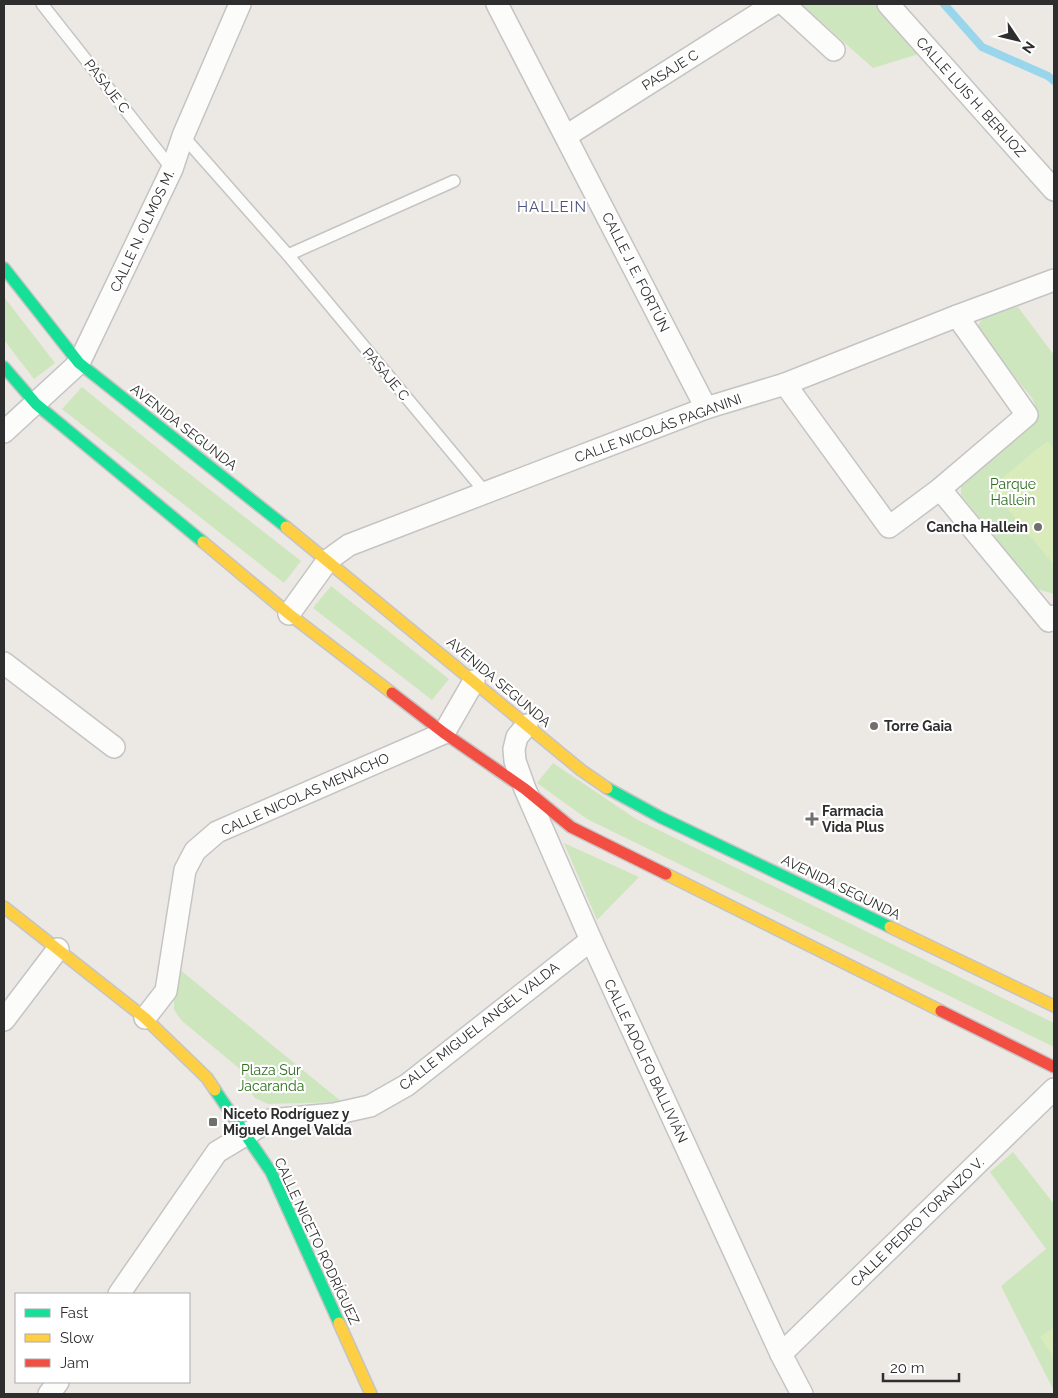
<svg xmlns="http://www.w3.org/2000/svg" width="1058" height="1398" viewBox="0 0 1058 1398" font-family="Raleway,sans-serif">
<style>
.green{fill:#cee6be}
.pitch{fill:#d9eabb}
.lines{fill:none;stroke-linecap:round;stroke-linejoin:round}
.stream{stroke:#99d6ec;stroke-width:8}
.lane-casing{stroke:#c5c4c5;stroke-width:14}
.street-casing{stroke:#c5c4c5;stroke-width:24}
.fast-casing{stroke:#c5c4c5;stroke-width:14}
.slow-casing{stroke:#c5c4c5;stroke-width:14}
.jam-casing{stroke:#c5c4c5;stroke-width:14}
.lane{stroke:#fcfcfb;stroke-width:11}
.street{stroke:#fcfcfb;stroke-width:21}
.fast{stroke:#16e098;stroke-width:11}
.slow{stroke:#ffcf43;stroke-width:11}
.jam{stroke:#f24e42;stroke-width:11}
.poi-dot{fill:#706f6e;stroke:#fff;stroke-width:2}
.labels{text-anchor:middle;stroke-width:4.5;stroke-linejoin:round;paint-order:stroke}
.street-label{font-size:14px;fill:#2e2e2e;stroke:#fff}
.park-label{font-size:14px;fill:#2c6e1b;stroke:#fff}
.poi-label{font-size:14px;font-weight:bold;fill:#2e2e2e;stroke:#fff;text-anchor:start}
.neighbourhood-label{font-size:15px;letter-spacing:1px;fill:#4d5680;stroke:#fff}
</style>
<rect width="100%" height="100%" fill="#ece8e4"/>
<g class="green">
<polygon points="801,4 877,4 922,53 873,68"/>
<polygon points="4,297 55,363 34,379 4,340"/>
<path d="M1018,307l36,48v239l-17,-5 -76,-94v-8l2,-6 73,-67 -1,-9 -3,-7 -55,-66c2,-21 23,-21 41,-25z"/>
<polygon points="82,387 182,468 301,561 284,583 62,409"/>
<polygon points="331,586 449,679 432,700 313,608"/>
<polygon points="553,763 636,819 1054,1023 1054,1047 587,819 537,783"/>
<polygon points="564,843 639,877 597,920"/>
<polygon points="179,969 342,1102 268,1104 255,1098 246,1086 240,1069 182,1021 174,1010 174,992"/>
<polygon points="1013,1152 1054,1204 1054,1391 1001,1286 1046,1249 990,1172"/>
</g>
<g class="pitch">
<polygon points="1047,441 1054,450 1054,565 990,488"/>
<polygon points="1054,1327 1054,1358 1040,1337"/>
</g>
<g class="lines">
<polyline class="stream" points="944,4 982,47 1048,76 1054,81"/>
<defs>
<g id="lane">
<polyline points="42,4 172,169"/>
<polyline points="183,136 288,255 485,492"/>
<polyline points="288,255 454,181"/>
</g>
<g id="street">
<polyline points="497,4 706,408"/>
<polyline points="784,4 834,50"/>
<polyline points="888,4 1054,190"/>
<polyline points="566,136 774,4"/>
<polyline points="785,384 889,527 940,489 1027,415 957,316"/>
<polyline points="4,432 79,363 172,169 183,136 240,4"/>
<polyline points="940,489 1049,621 1054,616"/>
<polyline points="289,614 328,560 349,545 706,408 785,384 957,316 1054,280"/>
<polyline points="4,663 114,747"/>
<polyline points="527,725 517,737 514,749 515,761 525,789 591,940 781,1354 802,1394"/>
<polyline points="145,1018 166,991 185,870 195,851 217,832 444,733 474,681"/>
<polyline points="4,1020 58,949"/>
<polyline points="119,1294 217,1152 270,1120 334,1114 370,1106 407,1085 591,940"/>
<polyline points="781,1354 1054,1089"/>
<polyline points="49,1394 58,1382"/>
</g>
<g id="fast">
<polyline points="4,268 79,363 286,527"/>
<polyline points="4,367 36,404 203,542"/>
<polyline points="607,788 660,817 890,927"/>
<polyline points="215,1090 271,1172 339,1323"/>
</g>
<g id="slow">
<polyline points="286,527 581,770 607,788"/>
<polyline points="203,542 289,614 392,693"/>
<polyline points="666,874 941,1011"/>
<polyline points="4,907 145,1018 207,1078 215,1090"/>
<polyline points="890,927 1054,1006"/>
<polyline points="339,1323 371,1394"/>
</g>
<g id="jam">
<polyline points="392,693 444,733 525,789 571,827 666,874"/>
<polyline points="941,1011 1054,1067"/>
</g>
</defs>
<use href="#lane" class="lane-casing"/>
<use href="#street" class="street-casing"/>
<use href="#fast" class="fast-casing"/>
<use href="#slow" class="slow-casing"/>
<use href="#jam" class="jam-casing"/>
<use href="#lane" class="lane"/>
<use href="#street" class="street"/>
<use href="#fast" class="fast"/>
<use href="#slow" class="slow"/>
<use href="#jam" class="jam"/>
</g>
<g class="poi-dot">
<circle cx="1038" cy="527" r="5"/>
<circle cx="874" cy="726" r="5"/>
<path d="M809.5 811.5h5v5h5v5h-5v5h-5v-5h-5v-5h5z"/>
<rect x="208" y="1117" width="10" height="10" rx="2.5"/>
</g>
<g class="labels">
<g class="street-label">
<text transform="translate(670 70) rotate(-32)" y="5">PASAJE C</text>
<text transform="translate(107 86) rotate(52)" y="5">PASAJE C</text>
<text transform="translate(971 97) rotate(48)" y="5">CALLE LUIS H. BERLIOZ</text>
<text transform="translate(142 231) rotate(-65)" y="5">CALLE N. OLMOS M.</text>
<text transform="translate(636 272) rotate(63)" y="5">CALLE J. E. FORTÚN</text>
<text transform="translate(386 374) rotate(50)" y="5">PASAJE C</text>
<text transform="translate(184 427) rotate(38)" y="5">AVENIDA SEGUNDA</text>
<text transform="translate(658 428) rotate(-20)" y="5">CALLE NICOLÁS PAGANINI</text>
<text transform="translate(499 682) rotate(40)" y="5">AVENIDA SEGUNDA</text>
<text transform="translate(305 794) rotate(-24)" y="5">CALLE NICOLAS MENACHO</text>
<text transform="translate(841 887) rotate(26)" y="5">AVENIDA SEGUNDA</text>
<text transform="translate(479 1026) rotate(-38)" y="5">CALLE MIGUEL ANGEL VALDA</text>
<text transform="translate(646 1061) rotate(65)" y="5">CALLE ADOLFO BALLIVIÁN</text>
<text transform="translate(917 1222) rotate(-44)" y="5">CALLE PEDRO TORANZO V.</text>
<text transform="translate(317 1241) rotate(65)" y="5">CALLE NICETO RODRÍGUEZ</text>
</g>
<g class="park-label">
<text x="1013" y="489">Parque<tspan x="1013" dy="16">Hallein</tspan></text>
<text x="271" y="1075">Plaza Sur<tspan x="271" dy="16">Jacaranda</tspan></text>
</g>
<g class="poi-label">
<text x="1028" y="532" text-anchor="end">Cancha Hallein</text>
<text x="884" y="731">Torre Gaia</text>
<text x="822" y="816">Farmacia<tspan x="822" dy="16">Vida Plus</tspan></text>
<text x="223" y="1119">Niceto Rodríguez y<tspan x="223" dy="16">Miguel Angel Valda</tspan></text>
</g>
<g class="neighbourhood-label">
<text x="552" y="212">HALLEIN</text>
</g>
</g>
<rect width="1058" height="1398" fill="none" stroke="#2e2e2e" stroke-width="10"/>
<rect x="15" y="1293" width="175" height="90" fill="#ffffff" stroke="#ababab"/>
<rect x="25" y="1309" width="25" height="8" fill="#16e098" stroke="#ababab"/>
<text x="60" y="1318" font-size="15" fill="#2e2e2e">Fast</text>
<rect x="25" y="1334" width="25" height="8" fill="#ffcf43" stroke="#ababab"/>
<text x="60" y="1343" font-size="15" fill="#2e2e2e">Slow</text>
<rect x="25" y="1359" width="25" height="8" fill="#f24e42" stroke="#ababab"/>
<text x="60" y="1368" font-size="15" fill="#2e2e2e">Jam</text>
<g transform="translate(1018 40) rotate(125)" stroke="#ffffff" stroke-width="4" paint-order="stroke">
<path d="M0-4L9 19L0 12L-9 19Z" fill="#2e2e2e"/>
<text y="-8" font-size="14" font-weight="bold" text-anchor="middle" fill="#2e2e2e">N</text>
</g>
<path d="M883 1373v8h76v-8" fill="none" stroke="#2e2e2e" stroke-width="2.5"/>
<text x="890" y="1373" font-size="15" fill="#2e2e2e" stroke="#ffffff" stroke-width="4" paint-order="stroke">20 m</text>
</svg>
